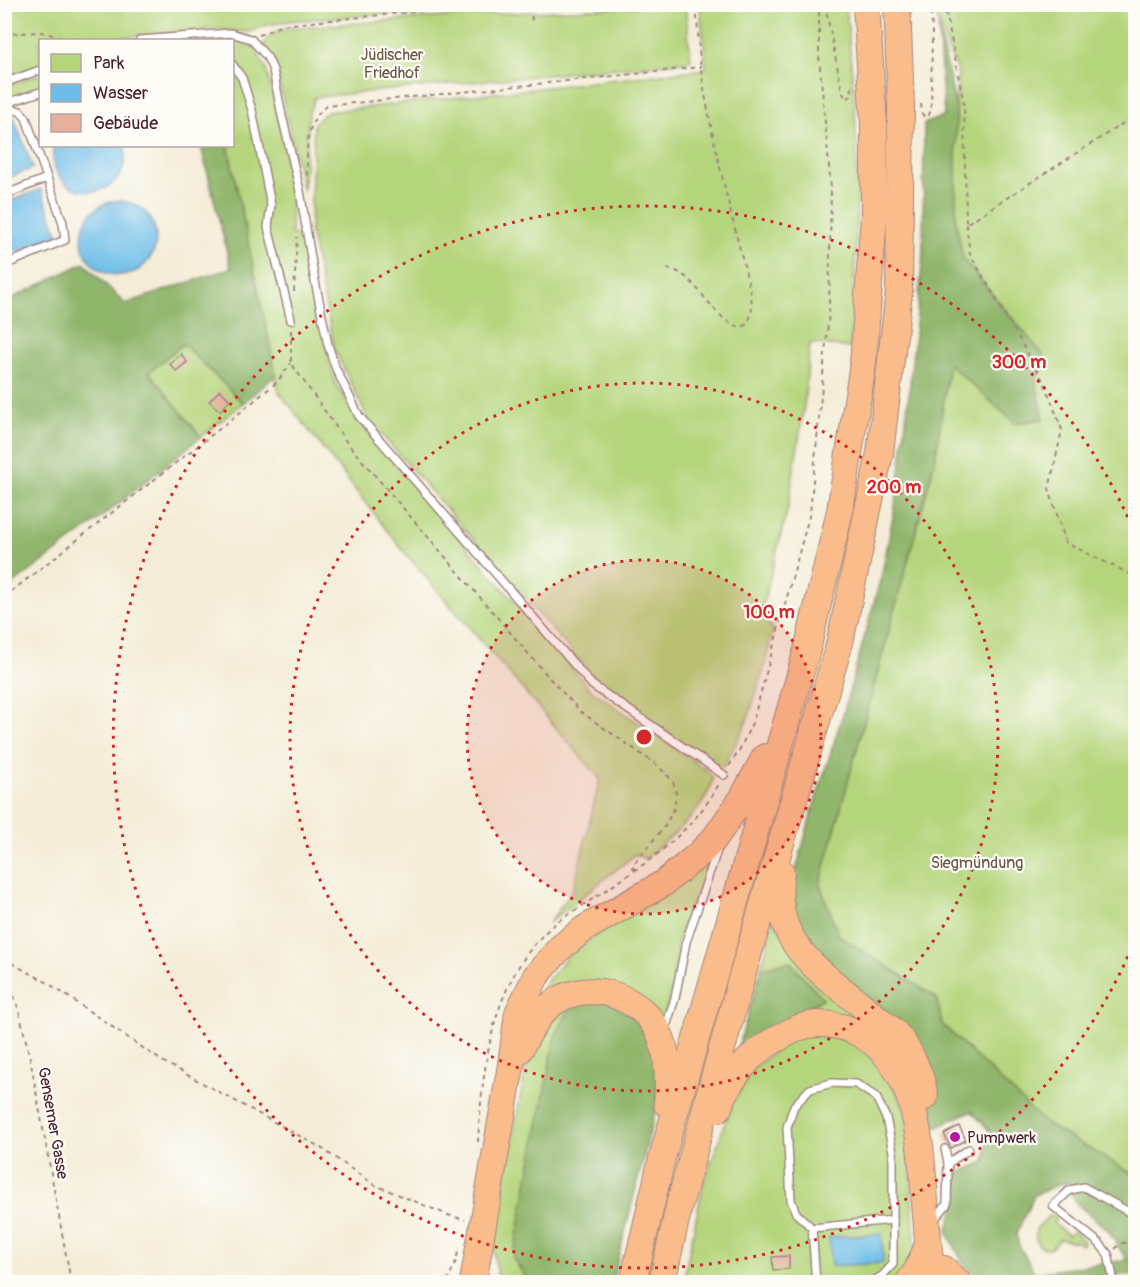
<svg xmlns="http://www.w3.org/2000/svg" width="1140" height="1287" viewBox="0 0 1140 1287" font-family="Pangolin,sans-serif">
<style>
.green{fill:#b5d57c;stroke:#807a54;stroke-width:1.5}
.forest{fill:#90b66c;stroke:#6d6a4c;stroke-width:1.5;fill-rule:evenodd}
.water{fill:#6dbde8;stroke:#5c6e8a;stroke-width:1.5}
.building{fill:#e5af9c}
.lines{fill:none;stroke-linecap:round;stroke-linejoin:round}
.lane-casing{stroke:#9f8681;stroke-width:10}
.highway-casing{stroke:#9f8681;stroke-width:28}
.path{stroke:#9f8681;stroke-width:2;stroke-dasharray:4.5 4.5;stroke-linecap:butt}
.lane{stroke:#fff;stroke-width:7}
.highway{stroke:#fabc8b;stroke-width:26}
.ring{fill:none;stroke:#d62828;stroke-width:3;stroke-dasharray:3 6}
.poi-dot{fill:#b5179e;stroke:#fdfcf7;stroke-width:2}
.labels{text-anchor:middle;stroke-width:4.5;stroke-linejoin:round;paint-order:stroke}
.park-label{font-size:16px;fill:#6a5643;stroke:#fdfcf7}
.street-label{font-size:16px;fill:#4a1f2b;stroke:#fdfcf7}
.poi-label{font-size:16px;fill:#4a1f2b;stroke:#fdfcf7;text-anchor:start}
.centre{fill:#d62828;stroke:#fdfcf7;stroke-width:3}
.ring-label{font-size:18px;text-anchor:middle;font-weight:bold;fill:#d62828;stroke:#fdfcf7;stroke-width:4.5;stroke-linejoin:round;paint-order:stroke}
</style>
<rect width="100%" height="100%" fill="#fdfcf7"/>
<filter id="ink" filterUnits="userSpaceOnUse"><feTurbulence type="fractalNoise" baseFrequency=".0167" numOctaves="2"/><feDisplacementMap in="SourceGraphic" scale="12" xChannelSelector="R" yChannelSelector="G"/><feConvolveMatrix kernelMatrix="1 2 1 2 8 2 1 2 1" color-interpolation-filters="sRGB"/></filter>
<filter id="wash" filterUnits="userSpaceOnUse"><feTurbulence type="fractalNoise" baseFrequency=".008" numOctaves="4" result="noise"/><feDisplacementMap in="SourceGraphic" scale="24" xChannelSelector="R" yChannelSelector="G"/><feGaussianBlur stdDeviation="1.35" result="paint"/><feColorMatrix in="noise" values="0 0 0 0 0 0 0 0 0 0 0 0 0 0 0 0 0 1.4 0 .05"/><feComposite in="paint" operator="in"/></filter>
<g filter="url(#wash)">
<rect width="100%" height="100%" fill="#f4ecd7"/>
<g class="green">
<path d="M685,4l6,57 -376,36 -6,15 -6,79 -29,-131 -10,-16c9,-17 23,-15 40,-17l152,-11z"/>
<polygon points="4,5 502,5 289,21 267,25 248,32 216,29 112,38 104,40 40,40 40,65 5,77"/>
<path d="M700,5h146c4,53 11,106 11,160 1,61 -3,122 -7,183l-40,-5 -6,63 -16,101 -27,106 12,17 -10,42 -13,40 -6,16 -20,38 -6,2 -113,-78 -237,-271 -33,-69 -25,-119 4,-108 13,-11 379,-43z"/>
<polygon points="932,5 1135,5 1135,1194 1020,1122 810,924 905,531 945,237 958,74"/>
<path d="M234,38l20,8 12,23 12,48 13,68v49l11,2 6,36 27,111 24,39 231,267 119,83 4,7c-8,34 -43,57 -68,80l-9,-5 -87,69 24,-33 27,-111 -199,-231 -122,-156 -51,-246h4v-106h-35z"/>
<polygon points="40,74 40,88 5,100 5,87"/>
<polygon points="184,343 243,403 201,437 149,372"/>
<polygon points="711,855 702,884 684,919 677,945 674,980 662,1026 630,994 533,1013 546,982 567,957 600,932"/>
<polygon points="770,919 869,1022 786,1023 823,998 789,961 761,969 768,942"/>
<polygon points="573,1003 513,1258 529,1282 499,1282 494,1254 498,1215 529,1051 536,1033"/>
<polygon points="833,1033 881,1057 906,1114 916,1254 901,1282 683,1282 703,1185 732,1104 753,1068 797,1035"/>
<path d="M1058,1215l-5,8 15,12 6,-4 10,10 -3,4 -3,-3 -18,-3 -10,10c-13,0 -15,-8 -14,-20l13,-13z"/>
</g>
<g class="forest">
<path d="M938,24l18,85v113l7,37 86,103 -14,17 9,40 -29,4 -66,-59 -14,97 -115,424 19,51 98,62 5,26 104,100 89,51v100l-30,-1 -33,8h-86l-22,-17 -17,-33 8,-27 3,-32 27,-11 4,-32 -18,-19 -37,17 -3,-31 -117,-143 -19,-27 -5,-28 7,-32 16,-59 30,-94 39,-140 15,-78 10,-84 16,-156 1,-132 20,-8zM1065,1182l12,22 31,26 19,30 -92,13 -16,-27 -3,-12 18,-39z"/>
<polygon points="201,146 228,146 276,375 243,403 183,344 149,372 201,437 88,528 5,590 5,302 84,263 125,304 231,268"/>
<polygon points="789,961 823,998 786,1022 734,1062 761,969"/>
<polygon points="607,1000 638,1020 655,1054 658,1101 612,1282 529,1282 513,1258 555,1036 573,1003"/>
</g>
<g class="water">
<polygon points="13,115 33,168 5,179 5,119"/>
<path d="M54,146h71c7,64 -82,57 -71,0z"/>
<polygon points="41,189 59,236 14,253 5,227 5,203"/>
<circle cx="119" cy="238" r="37"/>
<polygon points="882,1234 883,1263 831,1266 829,1237"/>
</g>
<g id="blocks">
<g class="building">
<polygon points="181,354 187,362 176,371 170,364"/>
<polygon points="220,390 230,400 220,411 209,401"/>
<polygon points="959,1126 966,1140 951,1148 944,1134"/>
<polygon points="789,1256 789,1269 773,1270 772,1257"/>
</g>
</g>
</g>
<g filter="url(#ink)">
<use href="#blocks" fill-opacity="0" stroke="#9f8681" stroke-width="1.5"/>
<g class="lines">
<defs>
<g id="lane">
<polyline points="140,40 231,33 251,39 267,57 273,70 282,116 300,191 314,276 328,345 336,369 359,416 592,685 724,775"/>
<polyline points="232,64 242,78 252,110 271,205 268,227 291,320"/>
<polyline points="4,83 40,70"/>
<polyline points="4,104 40,92"/>
<polyline points="4,114 14,110 20,111 26,118 63,223 65,240 4,265"/>
<polyline points="4,195 47,178"/>
<polyline points="665,1030 675,998 686,942 718,848"/>
<polyline points="945,1149 948,1163"/>
<polyline points="938,1215 947,1204 948,1163 969,1149"/>
<polyline points="812,1228 893,1220"/>
<polyline points="816,1282 812,1228 796,1213 791,1200 787,1127 794,1106 810,1089 832,1083 856,1084 876,1097 886,1118 893,1152 893,1264 882,1276 872,1282"/>
<polyline points="1114,1282 1108,1254 1099,1243 1053,1206 1070,1190 1084,1187 1136,1216"/>
</g>
<g id="highway">
<path d="M781,872c-12,76 46,103 95,145 7,6 15,11 21,18 14,17 25,41 28,62"/>
<path d="M519,1051c8,-15 15,-30 27,-42 36,-35 100,-15 116,31 7,22 7,42 5,64"/>
<path d="M718,1109c16,-41 39,-63 80,-81 18,-7 41,-4 58,4 62,31 64,108 69,169 2,27 4,54 7,81"/>
<polyline points="944,1269 958,1282"/>
<polyline points="473,1282 511,1065 518,1013 536,976 561,947 584,929 664,883 698,855 714,839 742,799 765,757"/>
<polyline points="633,1282 662,1158 807,650 840,511 863,364 874,216 874,124 866,4"/>
<polyline points="662,1282 680,1202 740,983 840,642 880,453 899,292 901,106 897,4"/>
<polyline points="909,1282 917,1270 928,1245"/>
</g>
</defs>
<use href="#lane" class="lane-casing"/>
<use href="#highway" class="highway-casing"/>
<g class="path">
<polyline points="825,4 842,91 846,99 851,96 852,86"/>
<polyline points="942,4 947,17 964,105 966,224 1136,115"/>
<polyline points="531,7 532,24"/>
<polyline points="4,34 42,32 70,40"/>
<polyline points="259,35 282,25 421,11 568,4"/>
<polyline points="921,104 922,114 925,117 929,115 931,109 932,30 930,4"/>
<path d="M307,176c0,-28 -3,-50 19,-70l375,-39"/>
<polyline points="966,224 970,254 1045,384 1062,430 1049,489 1066,543 1136,577"/>
<path d="M667,268c5,2 10,3 13,5 22,13 38,53 63,54 11,-9 9,-20 8,-33 -18,-75 -39,-149 -50,-225 -3,-21 -3,-43 -5,-65"/>
<polyline points="294,292 297,237"/>
<polyline points="291,330 291,363 348,444 552,681 581,712 657,765 673,781 676,793 674,808 665,826 632,866 635,870"/>
<polyline points="4,597 232,419 277,382 291,363"/>
<polyline points="729,766 739,751 753,721 810,513 829,312 831,188 819,56 819,4"/>
<polyline points="4,959 48,983 162,1061 318,1146 375,1185 448,1215 465,1220"/>
<polyline points="4,970 18,1007 30,1058 71,1282"/>
<path d="M478,1142c5,-77 13,-159 72,-214 12,-11 28,-19 41,-28 50,-33 101,-65 129,-118"/>
<polyline points="1115,1249 1122,1243 1136,1242"/>
<polyline points="447,1282 456,1261 459,1248"/>
</g>
<use href="#lane" class="lane"/>
<use href="#highway" class="highway"/>
</g>
</g>
<circle cx="644" cy="737" r="177" fill="#d62828" fill-opacity=".12"/>
<g class="ring">
<circle cx="644" cy="737" r="177"/>
<circle cx="644" cy="737" r="354"/>
<path d="M1135 940A531 531 0 1 1 1135 534"/>
</g>
<circle class="poi-dot" cx="955" cy="1137" r="6"/>
<g class="labels">
<g class="park-label">
<text x="392" y="60">Jüdischer<tspan x="392" dy="18">Friedhof</tspan></text>
<text x="977" y="868">Siegmündung</text>
</g>
<g class="street-label">
<text transform="translate(54 1123) rotate(80)" y="6">Gensemer Gasse</text>
</g>
<g class="poi-label">
<text x="967" y="1143">Pumpwerk</text>
</g>
</g>
<circle cx="644" cy="737" r="9" class="centre"/>
<g class="ring-label">
<text x="1019" y="368">300 m</text>
<text x="894" y="493">200 m</text>
<text x="769" y="618">100 m</text>
</g>
<rect width="1140" height="1287" fill="none" stroke="#fdfcf7" stroke-width="24"/>
<rect x="39" y="39" width="195" height="108" fill="#fdfcf7" stroke="#b5a4a5" stroke-width="1.5"/>
<rect x="51" y="54" width="30" height="18" fill="#b5d57c" stroke="#b5a4a5" stroke-width="1.5"/>
<text x="93" y="69" font-size="18" fill="#4a1f2b">Park</text>
<rect x="51" y="84" width="30" height="18" fill="#6dbde8" stroke="#b5a4a5" stroke-width="1.5"/>
<text x="93" y="99" font-size="18" fill="#4a1f2b">Wasser</text>
<rect x="51" y="114" width="30" height="18" fill="#e5af9c" stroke="#b5a4a5" stroke-width="1.5"/>
<text x="93" y="129" font-size="18" fill="#4a1f2b">Gebäude</text>
</svg>
